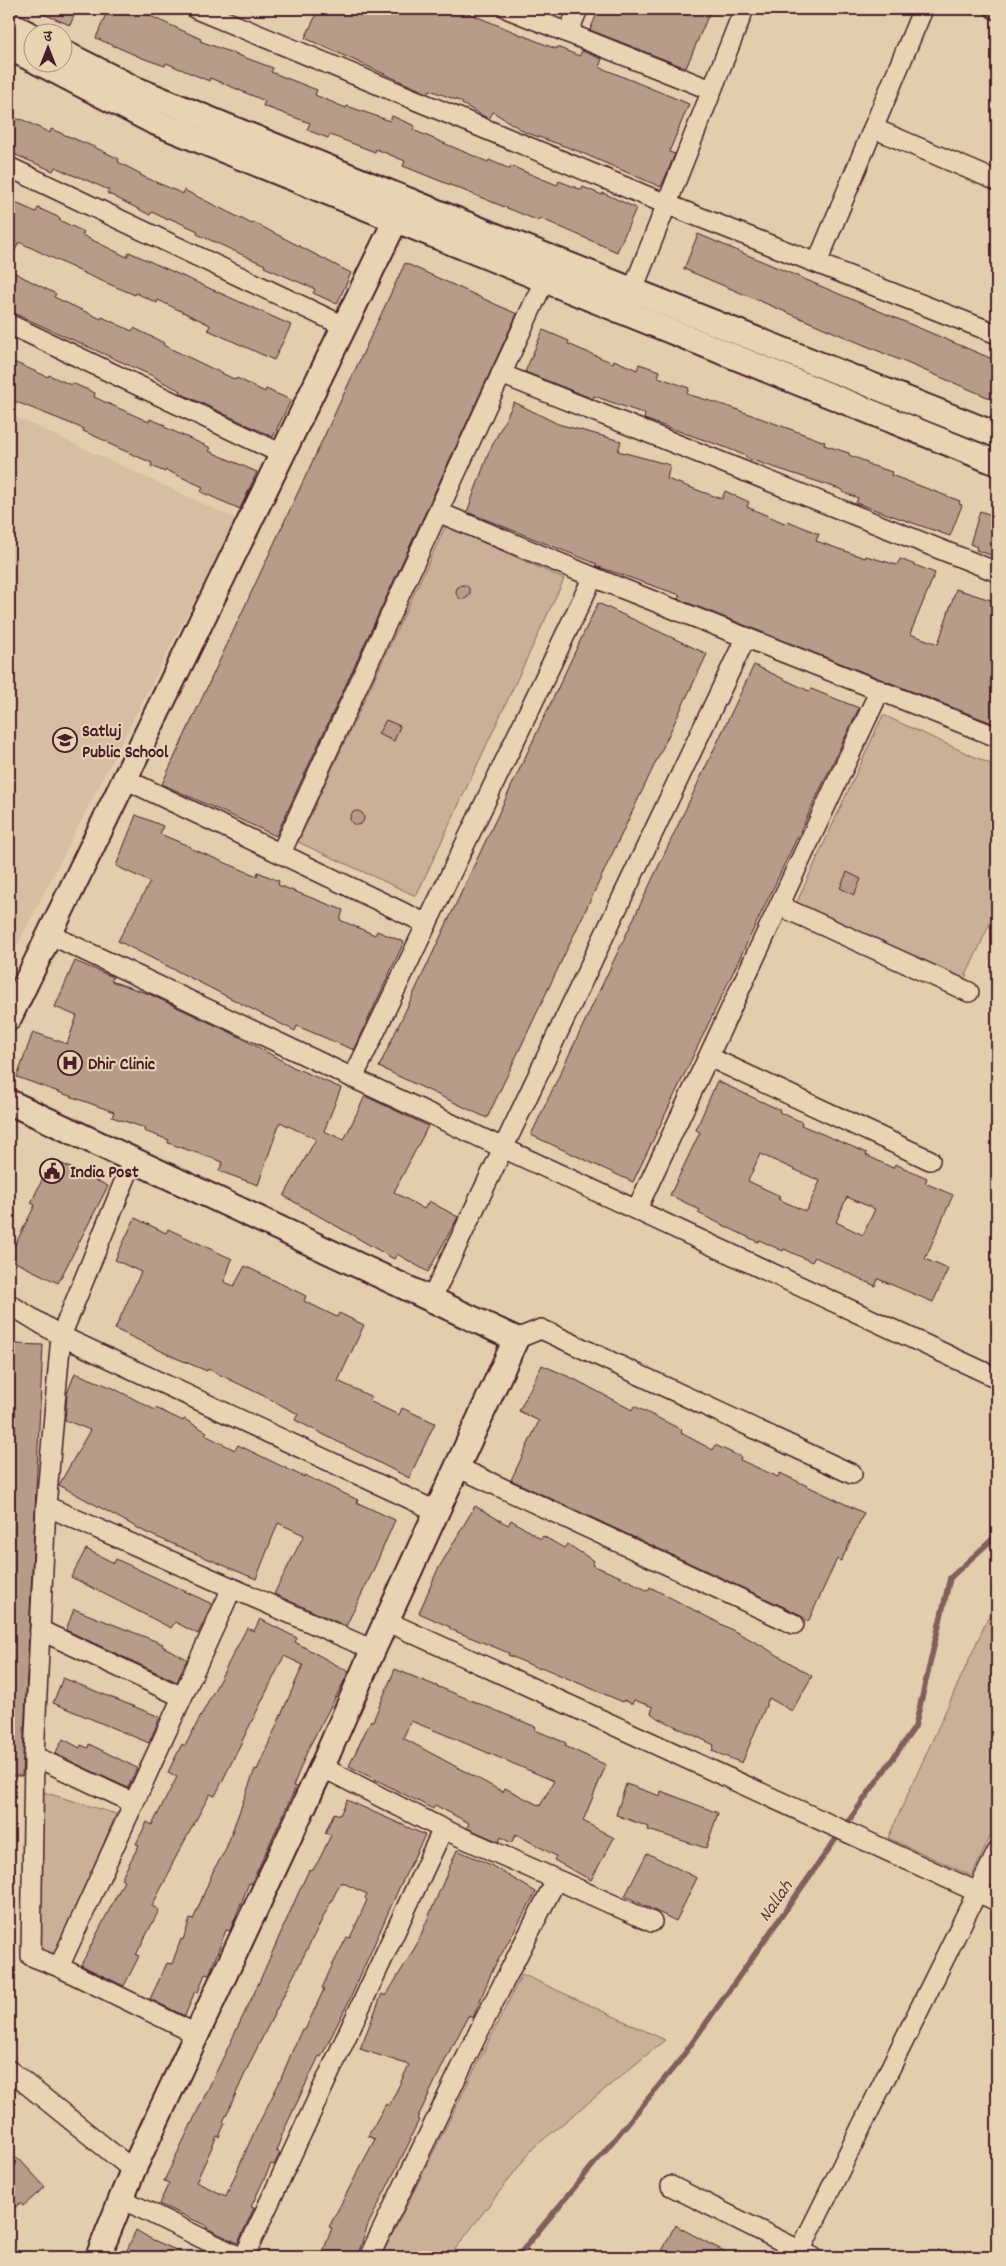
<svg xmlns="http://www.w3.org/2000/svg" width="1006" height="2266" viewBox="0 0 1006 2266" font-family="Dekko,'Playpen Sans Deva',sans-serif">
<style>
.built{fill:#d5bea2}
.green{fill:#c9b097;stroke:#8a6861}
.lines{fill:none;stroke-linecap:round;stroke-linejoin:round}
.stream{stroke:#815e5a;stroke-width:5.5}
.building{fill:#b79c89;stroke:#4a1f2b;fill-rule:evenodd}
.minor-casing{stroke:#4a1f2b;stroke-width:22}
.tertiary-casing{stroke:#4a1f2b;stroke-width:28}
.minor{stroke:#e8d4b2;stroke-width:19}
.tertiary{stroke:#e8d4b2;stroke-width:24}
.labels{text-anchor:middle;stroke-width:4;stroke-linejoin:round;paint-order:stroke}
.poi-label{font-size:18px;font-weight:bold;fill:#4a1f2b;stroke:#e8d4b2;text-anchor:start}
.water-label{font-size:19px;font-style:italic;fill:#61393e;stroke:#e8d4b2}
</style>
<rect width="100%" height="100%" fill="#e2cdad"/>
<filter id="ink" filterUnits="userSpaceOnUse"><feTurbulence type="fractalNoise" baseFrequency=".02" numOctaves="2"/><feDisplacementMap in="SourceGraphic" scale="10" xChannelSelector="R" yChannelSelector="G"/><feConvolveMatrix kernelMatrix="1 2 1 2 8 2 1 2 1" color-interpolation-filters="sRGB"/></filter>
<g filter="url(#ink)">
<polygon class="built" points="9,414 236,519 9,961"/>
<g class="green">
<polygon points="446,525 564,579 416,896 298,842"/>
<polygon points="883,715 997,767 997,908 964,980 796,904"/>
<polygon points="997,1604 997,1822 972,1876 888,1838 992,1609"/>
<polygon points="40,1791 116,1814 56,1956 37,1951"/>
<polygon points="522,1974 665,2040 533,2148 449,2257 381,2257"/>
</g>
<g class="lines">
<polyline class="stream" points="517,2257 680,2060 915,1727 950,1578 997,1535"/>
</g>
<g class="building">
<polygon points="31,9 77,9 70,25"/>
<polygon points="108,9 120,9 133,14 135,9 201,39 200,41 273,68 271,72 317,90 315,95 346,108 347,106 390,121 392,116 415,126 413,130 488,162 489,160 510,169 511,166 557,185 559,181 582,190 583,187 602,195 603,193 636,208 617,252 540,218 539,221 423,174 403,166 405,161 376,149 375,152 330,135 328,138 307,130 310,123 263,106 265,101 239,90 210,78 209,81 166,63 165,66 142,58 96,38"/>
<polygon points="319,9 458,9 556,49 557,47 579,56 582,51 602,59 599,67 689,104 669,152 675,154 661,187 575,150 525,132 493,112 489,119 462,104 462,102 430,90 428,93 411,86 305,38"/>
<polygon points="599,9 711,9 686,68 590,30"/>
<polygon points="9,115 20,120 21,119 50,133 51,129 94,147 119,159 118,162 141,174 140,175 183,194 184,190 252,224 253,222 351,273 337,304 313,293 315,289 264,267 265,265 197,234 198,231 169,218 168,220 152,212 150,215 107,193 109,190 77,176 77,177 55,167 53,171 9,152"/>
<polygon points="9,200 36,212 38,208 60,218 59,220 84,232 82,235 127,257 129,252 291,325 274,360 208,330 210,325 158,300 157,303 136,293 135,295 90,276 19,242 9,263"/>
<polygon points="698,234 997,361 997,401 684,269"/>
<polygon points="405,263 517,314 276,836 162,784"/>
<polygon points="9,270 56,294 54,297 101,319 102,317 132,331 134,328 164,343 163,345 236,380 237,378 265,392 266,389 291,400 273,437 180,393 181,391 157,379 157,378 9,311"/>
<polygon points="543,330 569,341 568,344 613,363 614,360 637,370 639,364 660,371 658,377 689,388 687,394 730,407 825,442 824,445 849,453 849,455 867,462 867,464 892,472 891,475 960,501 959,504 962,505 950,536 856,503 858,498 842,492 843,490 746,458 746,456 727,448 644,419 645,414 594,396 593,399 525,372"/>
<polygon points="9,360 48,377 49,375 71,385 72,383 95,393 94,397 149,422 150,419 165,425 164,427 211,448 209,451 257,472 240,509 201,492 203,487 166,470 165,472 151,466 152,463 107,443 108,442 83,431 84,429 9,399"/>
<polygon points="514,402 558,424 621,441 618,451 670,465 667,479 722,499 725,491 749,502 747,507 787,524 788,521 819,534 816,541 865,558 866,556 897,565 900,559 935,573 910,634 938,644 956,589 997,602 997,725 678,599 680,595 596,566 597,564 467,512 489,452"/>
<polygon points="980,511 997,517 997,557 976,550 977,547 970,544"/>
<circle cx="463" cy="592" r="7"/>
<polygon points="598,603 707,654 487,1118 379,1067"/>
<polygon points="754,665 809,691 811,689 859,708 633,1182 531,1135"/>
<polygon points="386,720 400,726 394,741 378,734"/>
<circle cx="357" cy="818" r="7"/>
<polygon points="136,815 163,826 160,834 191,847 190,848 257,876 258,872 279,881 278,885 343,910 340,920 375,935 377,931 404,942 354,1050 297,1026 295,1031 118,941 150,882 116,866"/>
<polygon points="847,872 861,879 854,895 840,888"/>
<polygon points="75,961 113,977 111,981 149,994 238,1036 295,1068 341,1088 324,1131 344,1140 365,1096 428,1126 394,1192 424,1209 429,1201 458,1217 428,1272 397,1254 394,1259 284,1196 316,1139 280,1122 258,1185 219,1171 223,1162 168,1143 169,1140 144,1131 145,1128 112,1117 114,1112 17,1077 33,1032 67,1044 77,1016 55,1007"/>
<path d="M717,1081l63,29 -1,2 23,10 -1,3 66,28 -1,2 27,13 2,-4 32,14 -2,5 28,12 -28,64 23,10 -15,33 -55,-23 -3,7 -60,-29 -3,5 -28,-13 -1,2 -24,-11 -1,2 -60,-29 2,-3 -30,-15 30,-63 -4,-2zM760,1154l60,27 -13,29 -2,1 -27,-12 2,-3 -32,-15zM847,1197l28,12 -12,26 -27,-13z"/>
<polygon points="52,1159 108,1186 58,1283 9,1259 9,1242 15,1245 35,1205 31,1203"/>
<polygon points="135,1218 166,1233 168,1229 232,1259 224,1282 234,1286 245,1266 306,1296 304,1301 337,1317 339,1313 364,1325 338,1381 372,1397 369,1401 399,1415 402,1408 435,1423 409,1478 295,1420 298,1414 268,1398 208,1369 207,1371 176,1358 115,1329 141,1272 115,1260"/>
<polygon points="14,1344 43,1345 22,1776 9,1776 9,1420"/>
<polygon points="542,1365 574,1379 632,1410 634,1406 682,1430 681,1433 713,1450 715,1445 741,1457 740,1460 778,1477 780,1473 864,1513 841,1561 837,1559 808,1622 799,1614 511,1480 539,1421 519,1411"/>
<polygon points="75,1373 113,1388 155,1410 156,1408 183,1421 184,1419 207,1432 205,1435 235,1450 238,1445 304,1477 304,1475 358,1500 356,1502 395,1520 372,1573 346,1626 274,1594 304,1535 278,1523 256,1579 147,1533 59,1485 90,1430 65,1420 67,1394"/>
<polygon points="475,1506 508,1525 511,1520 541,1539 543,1536 564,1548 567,1544 594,1561 592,1565 628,1580 648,1591 650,1587 759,1644 812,1676 792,1711 769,1698 742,1763 712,1751 714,1745 656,1717 651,1713 653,1707 634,1700 632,1704 624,1700 623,1702 541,1667 540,1669 508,1655 509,1653 450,1629 450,1627 419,1613 437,1571"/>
<polygon points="86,1549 114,1563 116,1559 212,1604 198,1634 175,1622 171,1628 71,1577"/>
<polygon points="74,1609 163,1644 162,1646 187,1659 177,1682 66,1630"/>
<polygon points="260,1619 297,1638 295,1642 349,1672 309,1747 293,1786 296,1787 251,1884 249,1883 230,1931 226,1930 209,1975 205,1974 198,1992 195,1991 185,2016 150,1999 167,1963 172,1964 181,1939 183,1940 190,1919 193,1920 214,1869 225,1851 255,1769 257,1770 303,1665 284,1656 215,1796 210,1794 170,1868 171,1869 152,1906 159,1910 136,1955 139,1956 124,1986 81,1965 124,1881 121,1879 139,1845 136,1844 147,1822 152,1825 177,1777 168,1772 182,1744 185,1746 247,1628 254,1631"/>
<path d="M395,1669l141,58 -1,3 31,13 -1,3 41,19 -23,56 31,17 -23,42 -37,-20 2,-4 -40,-22 -5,9 -10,-6 -2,5 -32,-14 2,-5 -34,-18 -2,4 -84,-43 22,-46 2,1zM411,1721l35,14 108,46 -14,25 -35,-18 -2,4 -100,-54z"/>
<polygon points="63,1678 160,1717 149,1743 53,1703"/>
<polygon points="63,1739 80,1748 81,1745 88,1748 89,1744 137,1768 128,1788 55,1754"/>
<polygon points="626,1784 660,1796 661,1791 718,1813 706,1848 648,1830 649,1827 616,1815"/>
<path d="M347,1800l78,35 -26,53 -50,113 -28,56 -2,-1 -35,74 -8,21 4,2 -6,12 -3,-1 -20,43 3,1 -16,35 -32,-15 1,-2 -48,-22 10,-21 -5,-2 93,-194 44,-100 8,-17 3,1 7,-11 12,-25 -6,-2 9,-20 6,2zM341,1882l26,12 -2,4 2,2 -17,38 -3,-1 -14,27 -11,24 2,1 -19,41 -3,-1 -8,18 -14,34 -28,56 -26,59 -30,-14 21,-46 2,1 6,-14 -2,-1 30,-66z"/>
<polygon points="457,1850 489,1864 536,1892 492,1971 473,2018 468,2016 454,2044 453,2044 417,2119 419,2120 410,2138 411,2139 368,2225 357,2257 321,2257 332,2228 329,2227 375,2139 368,2136 386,2104 389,2106 409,2065 360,2049 382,1994 386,1996 417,1944"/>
<polygon points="647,1853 697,1878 676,1921 625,1896"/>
<polygon points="9,2153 22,2162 45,2187 23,2206 20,2203 9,2213"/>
<polygon points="675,2225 708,2243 736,2257 659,2257"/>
<polygon points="136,2230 151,2239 192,2257 124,2257"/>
</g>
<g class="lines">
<defs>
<g id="minor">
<polyline points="196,9 666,204 997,334"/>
<polyline points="508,9 711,90"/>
<polyline points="995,9 997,10"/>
<polyline points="568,33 578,9"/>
<polyline points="873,128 997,181"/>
<polyline points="9,167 344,326"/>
<polyline points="817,263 923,9"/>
<polyline points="628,302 744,9"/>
<polyline points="9,324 282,454"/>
<polyline points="501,374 997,572"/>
<polyline points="438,512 593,577 997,737"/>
<polyline points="125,779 427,924"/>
<polyline points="281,853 550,268"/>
<polyline points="780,906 969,992"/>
<polyline points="49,934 353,1078 997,1378"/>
<polyline points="709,1057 930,1160"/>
<polyline points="353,1078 593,577"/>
<polyline points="133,1160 61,1336 46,1506 34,1756 31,1956 59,1967 196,2034"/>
<polyline points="637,1209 880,690"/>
<polyline points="431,1300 746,637"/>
<polyline points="9,1304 61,1336 436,1511"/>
<polyline points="516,1339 541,1329 852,1474"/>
<polyline points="457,1467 794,1624"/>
<polyline points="46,1506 373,1650"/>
<polyline points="386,1621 997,1901"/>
<polyline points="40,1630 182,1697"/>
<polyline points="34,1756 134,1803"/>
<polyline points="322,1767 443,1829 652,1922"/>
<polyline points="59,1967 232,1588"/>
<polyline points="9,2070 133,2170"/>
<polyline points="671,2186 813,2257"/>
<polyline points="122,2199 240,2257"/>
<polyline points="800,2251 997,1852"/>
<polyline points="244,2257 443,1829"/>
<polyline points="369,2257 483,2023 556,1880"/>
</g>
<g id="tertiary">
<polyline points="9,24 32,36"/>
<polyline points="9,47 32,59"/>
<polyline points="62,52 133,88 491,234 997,435"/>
<polyline points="38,62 154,122 997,463"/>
<polyline points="9,1018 403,205"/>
<polyline points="9,1102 516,1339 373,1650 322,1767 133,2170 98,2257"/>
</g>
</defs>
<use href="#minor" class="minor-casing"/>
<use href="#tertiary" class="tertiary-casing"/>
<use href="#minor" class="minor"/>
<use href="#tertiary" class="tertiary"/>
</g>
</g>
<defs>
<symbol id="school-ring" viewBox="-11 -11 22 22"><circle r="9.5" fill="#e8d4b2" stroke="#4a1f2b" stroke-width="1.5"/><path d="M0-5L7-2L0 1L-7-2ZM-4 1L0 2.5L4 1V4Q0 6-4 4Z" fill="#4a1f2b"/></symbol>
<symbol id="hospital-ring" viewBox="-11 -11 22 22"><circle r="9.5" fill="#e8d4b2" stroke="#4a1f2b" stroke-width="1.5"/><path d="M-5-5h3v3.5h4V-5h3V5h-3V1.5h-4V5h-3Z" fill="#4a1f2b"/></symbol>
<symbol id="civic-ring" viewBox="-11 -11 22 22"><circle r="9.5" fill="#e8d4b2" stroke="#4a1f2b" stroke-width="1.5"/><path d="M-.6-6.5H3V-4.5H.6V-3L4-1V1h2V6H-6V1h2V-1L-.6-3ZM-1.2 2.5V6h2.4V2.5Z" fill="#4a1f2b"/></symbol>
</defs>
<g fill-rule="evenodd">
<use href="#school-ring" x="51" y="726" width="28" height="28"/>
<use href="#hospital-ring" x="56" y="1049" width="28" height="28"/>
<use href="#civic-ring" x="38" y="1157" width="28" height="28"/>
</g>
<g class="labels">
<g class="poi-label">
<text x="82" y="736">Satluj<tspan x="82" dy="21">Public School</tspan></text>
<text x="88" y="1069">Dhir Clinic</text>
<text x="70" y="1177">India Post</text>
</g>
<g class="water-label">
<text transform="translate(774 1900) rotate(-55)" y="7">Nallah</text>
</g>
</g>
<rect width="1006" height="2266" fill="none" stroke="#e8d4b2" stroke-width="30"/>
<rect x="15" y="15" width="976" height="2236" fill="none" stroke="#4a1f2b" stroke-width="2" filter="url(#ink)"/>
<g transform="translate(48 48)"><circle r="24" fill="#e8d4b2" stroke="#a98c7c"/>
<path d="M0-4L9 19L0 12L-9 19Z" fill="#4a1f2b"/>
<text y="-8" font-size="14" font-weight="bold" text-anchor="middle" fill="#4a1f2b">उ</text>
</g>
</svg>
